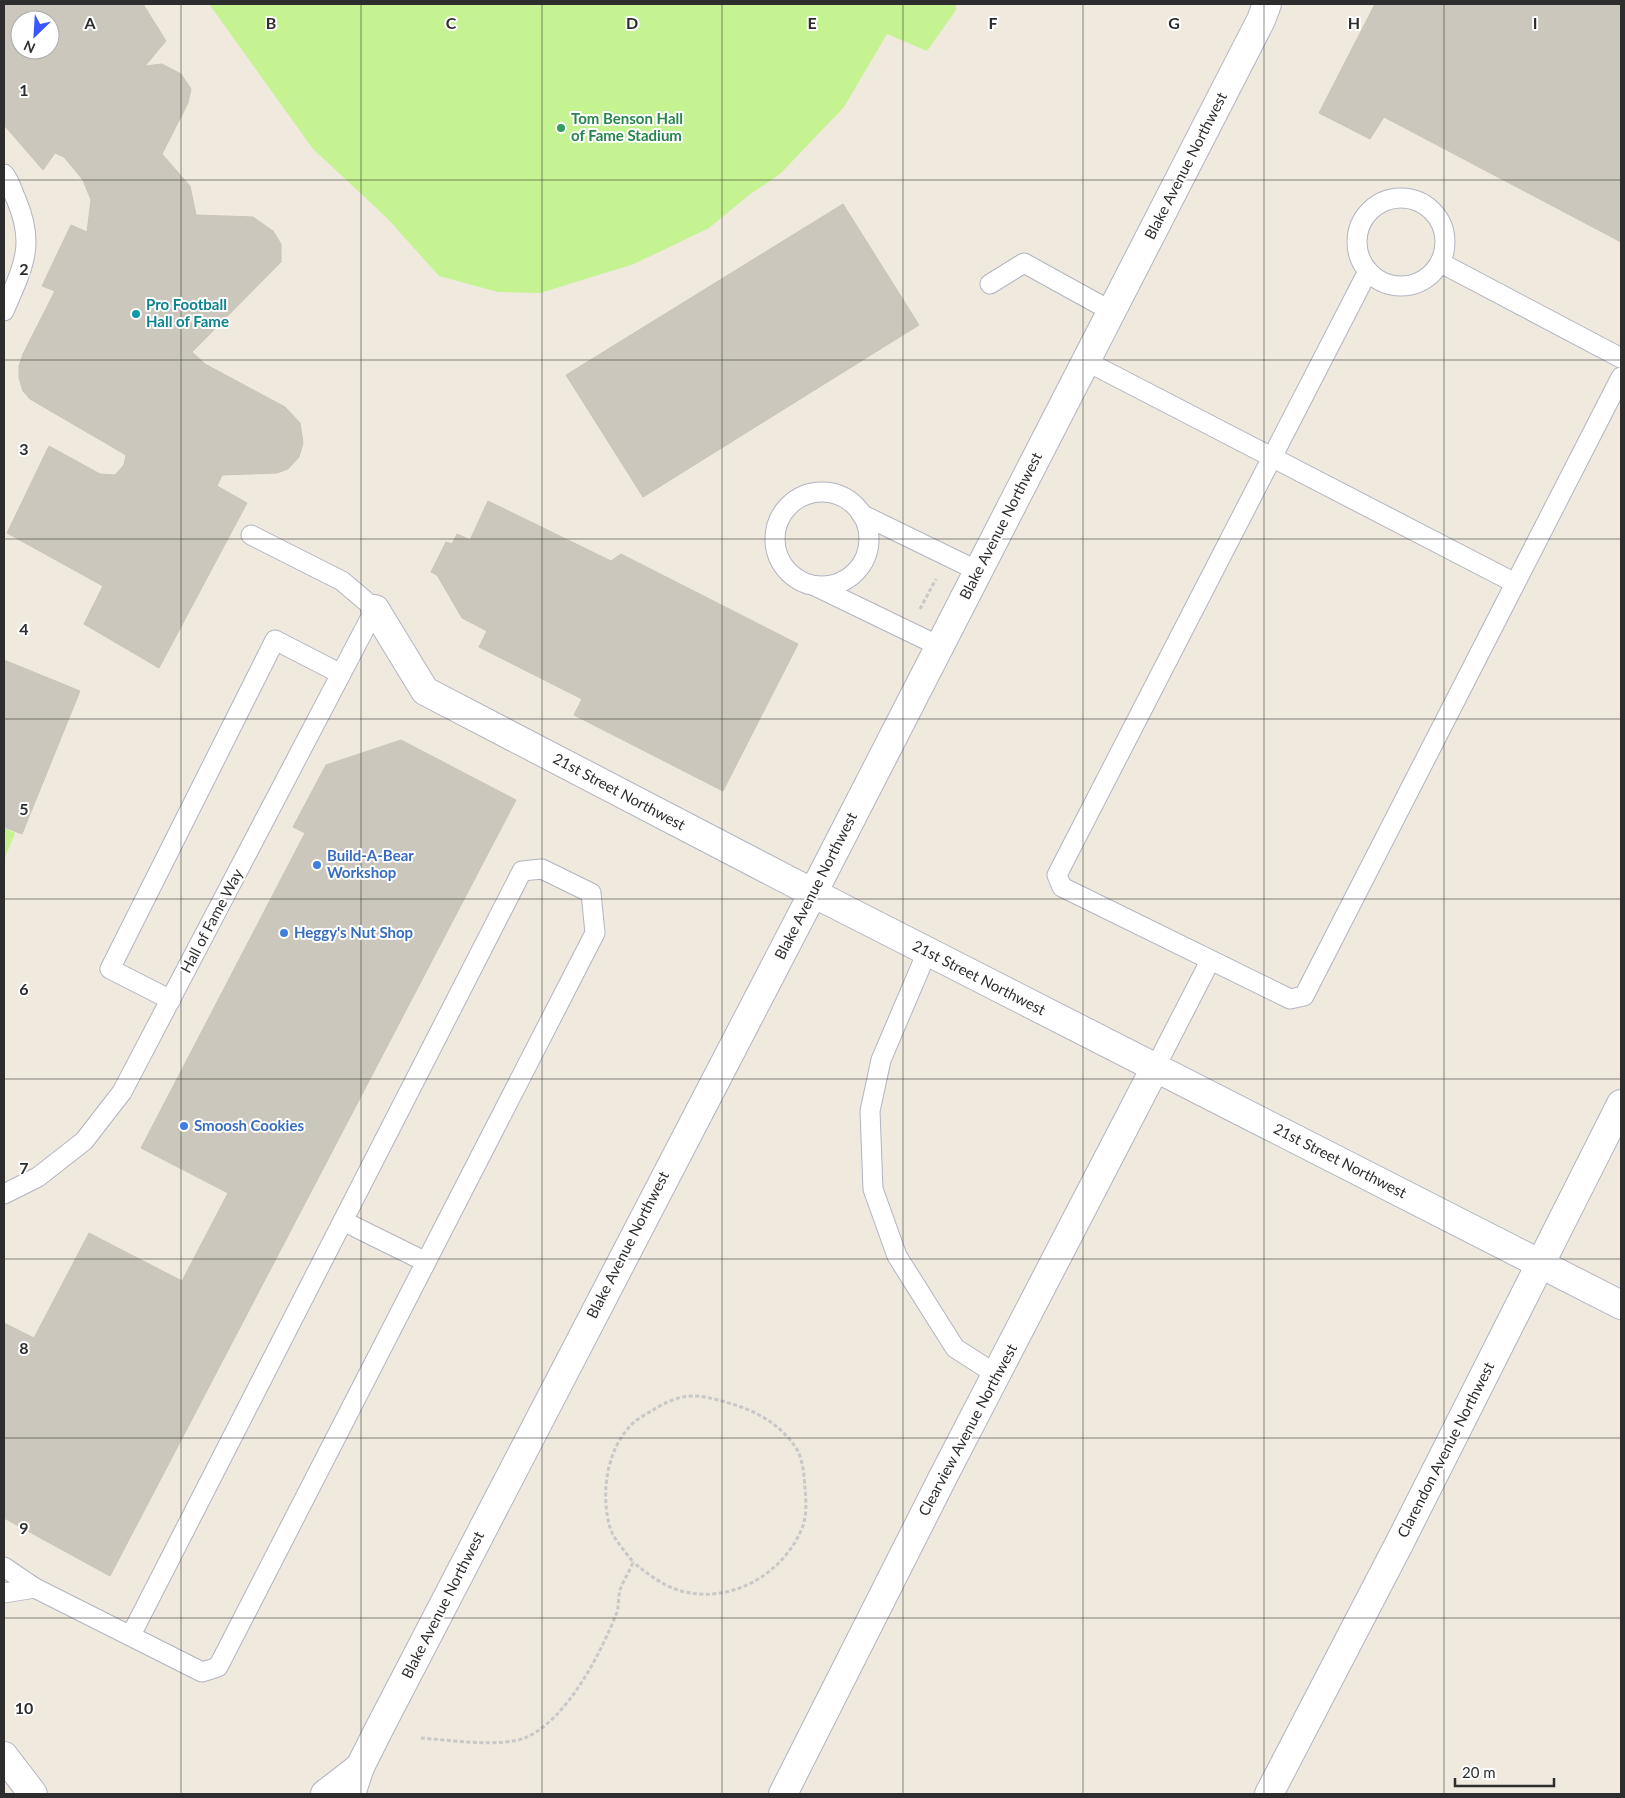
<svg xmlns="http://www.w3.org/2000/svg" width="1625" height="1798" viewBox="0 0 1625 1798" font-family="Lato,sans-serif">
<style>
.pitch{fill:#c5f391}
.building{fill:#cbc7bc;stroke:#cbc5b7;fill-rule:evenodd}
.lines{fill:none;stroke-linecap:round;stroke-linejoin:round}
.service-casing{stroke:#b2b4c1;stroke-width:21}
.minor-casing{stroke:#b2b4c1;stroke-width:30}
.path{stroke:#c8c8c8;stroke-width:3;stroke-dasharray:4 2.5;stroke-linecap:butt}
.service{stroke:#fff;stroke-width:19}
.minor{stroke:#fff;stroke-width:28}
.grid{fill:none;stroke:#2d2d2d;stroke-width:1;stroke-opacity:0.55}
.leisure-dot{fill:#2e9e5b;stroke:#fff;stroke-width:2}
.culture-dot{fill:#0f9aa8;stroke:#fff;stroke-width:2}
.shop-dot{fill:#3f7fe0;stroke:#fff;stroke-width:2}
.labels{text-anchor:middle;stroke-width:4;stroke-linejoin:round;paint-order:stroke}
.leisure-label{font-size:15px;font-weight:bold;fill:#27864d;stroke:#fff;text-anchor:start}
.street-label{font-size:15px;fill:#2d2d2d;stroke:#fff}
.culture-label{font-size:15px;font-weight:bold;fill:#0d838f;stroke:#fff;text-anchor:start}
.shop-label{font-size:15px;font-weight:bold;fill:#366cbe;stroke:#fff;text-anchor:start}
.grid-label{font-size:16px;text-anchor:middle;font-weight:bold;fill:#2d2d2d;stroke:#fff;stroke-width:4;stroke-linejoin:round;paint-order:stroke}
</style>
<rect width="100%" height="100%" fill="#efe9de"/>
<g class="pitch">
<polygon points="209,4 956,4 956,10 927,51 887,34 844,107 780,174 749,195 709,228 634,264 540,293 498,292 439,276 386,217 313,149"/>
<polygon points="4,828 15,833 4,860"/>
</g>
<g class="building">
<path d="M4,4h139l23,37 -21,25 17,-2 19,10 10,15 -3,14 -26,51 28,32 6,29 57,2 20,14 8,13v18l-89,90 13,12 80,43 15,16 3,20 -4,14 -11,12 -11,4 -55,2 -5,11 30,17 -88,165 -75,-44 19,-38 -96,-53 42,-87 51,28 15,1 9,-10 2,-10 -96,-56 -7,-8 -4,-13v-12l4,-12 32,-63 -13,-5 29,-61 16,7 4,-32 -8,-20 -19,-23 -9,-4 -12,17 -39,-45zM20,20h30v30h-30z"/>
<polygon points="1375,4 1621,4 1621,242 1384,117 1370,139 1319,113"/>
<polygon points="843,204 919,325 643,497 566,375"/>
<polygon points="488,501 611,561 621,554 798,644 723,791 574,715 582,699 479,647 487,631 462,618 437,575 431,572 446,542 452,544 457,534 470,540"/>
<polygon points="4,660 80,691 22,834 4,827"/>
<polygon points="401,740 516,800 110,1576 4,1518 4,1323 34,1338 89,1233 182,1281 228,1193 141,1148 305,833 293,827 326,765"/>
</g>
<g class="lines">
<defs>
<g id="service">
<path d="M4,174c6,7 8,16 12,25 20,46 7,68 -12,112"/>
<circle cx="1401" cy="242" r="44"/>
<polyline points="1441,263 1621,358"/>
<polyline points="1368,271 1057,875 1062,887 1290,999 1304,996 1621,377"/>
<polyline points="990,284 1024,263 1111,311"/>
<polyline points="1086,361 1515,583"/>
<circle cx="822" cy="539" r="47"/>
<polyline points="861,514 978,571"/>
<polyline points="815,586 939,646"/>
<polyline points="927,952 881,1060 870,1111 873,1189 897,1256 955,1348 997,1375"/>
<polyline points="171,1000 110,969 275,640 341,674"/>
<polyline points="1155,1068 1210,961"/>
<polyline points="4,1194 38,1177 84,1141 122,1092 375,609 342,581 251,535"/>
<polyline points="343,1221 426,1262"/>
<polyline points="4,1567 35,1588 202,1672 218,1667 595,933 591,893 542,869 522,871 131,1635"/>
<polyline points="4,1593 35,1588"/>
</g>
<g id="minor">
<polyline points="375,609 425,691 813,893 1621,1305"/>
<polyline points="4,1756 33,1794"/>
<polyline points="325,1794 360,1767"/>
<polyline points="351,1794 360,1767 378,1731 813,893 1261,20 1267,4"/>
<polyline points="783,1794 944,1475 1155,1068"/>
<polyline points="1269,1794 1399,1544 1621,1104"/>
</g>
</defs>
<use href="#service" class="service-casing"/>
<use href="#minor" class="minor-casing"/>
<g class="path">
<polyline points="920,609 936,579"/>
<path d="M421,1738c27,2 82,10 106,-1 41,-19 74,-84 90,-125 2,-7 1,-15 3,-22 3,-9 10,-19 13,-28 -8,-11 -21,-24 -24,-38 -8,-33 -2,-74 22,-99 6,-6 15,-11 22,-15 11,-7 25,-14 39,-14 14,0 27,4 40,8 24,7 47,20 62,41 9,11 10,30 11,43 1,12 2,26 -2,38 -18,46 -68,77 -118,66 -19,-4 -36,-17 -52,-30"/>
</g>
<use href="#service" class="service"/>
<use href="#minor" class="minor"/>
</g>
<path class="grid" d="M181,4v1790M361,4v1790M542,4v1790M722,4v1790M903,4v1790M1083,4v1790M1264,4v1790M1444,4v1790M4,180h1617M4,360h1617M4,539h1617M4,719h1617M4,899h1617M4,1079h1617M4,1259h1617M4,1438h1617M4,1618h1617"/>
<circle class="leisure-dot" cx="561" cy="128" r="5"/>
<circle class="culture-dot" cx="136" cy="314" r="5"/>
<g class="shop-dot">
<circle cx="317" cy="865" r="5"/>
<circle cx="284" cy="933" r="5"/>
<circle cx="184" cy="1126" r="5"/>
</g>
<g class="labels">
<g class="leisure-label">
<text x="571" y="124">Tom Benson Hall<tspan x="571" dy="17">of Fame Stadium</tspan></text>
</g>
<g class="street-label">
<text transform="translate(1186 166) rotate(-63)" y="5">Blake Avenue Northwest</text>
<text transform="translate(1001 526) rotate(-63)" y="5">Blake Avenue Northwest</text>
<text transform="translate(619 792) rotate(28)" y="5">21st Street Northwest</text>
<text transform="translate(816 886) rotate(-63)" y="5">Blake Avenue Northwest</text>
<text transform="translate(212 921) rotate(-62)" y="5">Hall of Fame Way</text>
<text transform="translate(979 978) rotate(27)" y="5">21st Street Northwest</text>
<text transform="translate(1340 1161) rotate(27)" y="5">21st Street Northwest</text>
<text transform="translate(628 1245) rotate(-63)" y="5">Blake Avenue Northwest</text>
<text transform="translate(968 1430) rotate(-62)" y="5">Clearview Avenue Northwest</text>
<text transform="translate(1446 1450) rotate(-63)" y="5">Clarendon Avenue Northwest</text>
<text transform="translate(443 1605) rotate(-63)" y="5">Blake Avenue Northwest</text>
</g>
<g class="culture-label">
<text x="146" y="310">Pro Football<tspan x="146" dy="17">Hall of Fame</tspan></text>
</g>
<g class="shop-label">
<text x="327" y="861">Build-A-Bear<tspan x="327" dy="17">Workshop</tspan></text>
<text x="294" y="938">Heggy's Nut Shop</text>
<text x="194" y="1131">Smoosh Cookies</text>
</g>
</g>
<g class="grid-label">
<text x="90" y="29">A</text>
<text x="271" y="29">B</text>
<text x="451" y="29">C</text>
<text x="632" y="29">D</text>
<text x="812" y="29">E</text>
<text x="993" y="29">F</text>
<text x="1174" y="29">G</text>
<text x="1354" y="29">H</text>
<text x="1535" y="29">I</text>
<text x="24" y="96">1</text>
<text x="24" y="275">2</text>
<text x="24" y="455">3</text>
<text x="24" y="635">4</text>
<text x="24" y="815">5</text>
<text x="24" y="995">6</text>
<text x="24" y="1174">7</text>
<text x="24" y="1354">8</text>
<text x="24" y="1534">9</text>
<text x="24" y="1714">10</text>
</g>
<rect width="1625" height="1798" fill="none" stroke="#2d2d2d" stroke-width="10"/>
<g transform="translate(35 35) rotate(205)"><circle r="24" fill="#ffffff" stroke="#ababab"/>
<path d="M0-4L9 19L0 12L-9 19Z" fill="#3b57ff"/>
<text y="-8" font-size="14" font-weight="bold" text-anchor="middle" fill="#2d2d2d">N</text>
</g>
<path d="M1455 1778v8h99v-8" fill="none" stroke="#2d2d2d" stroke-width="2.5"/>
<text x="1462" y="1778" font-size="15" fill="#2d2d2d" stroke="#ffffff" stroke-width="4" paint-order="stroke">20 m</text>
</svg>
